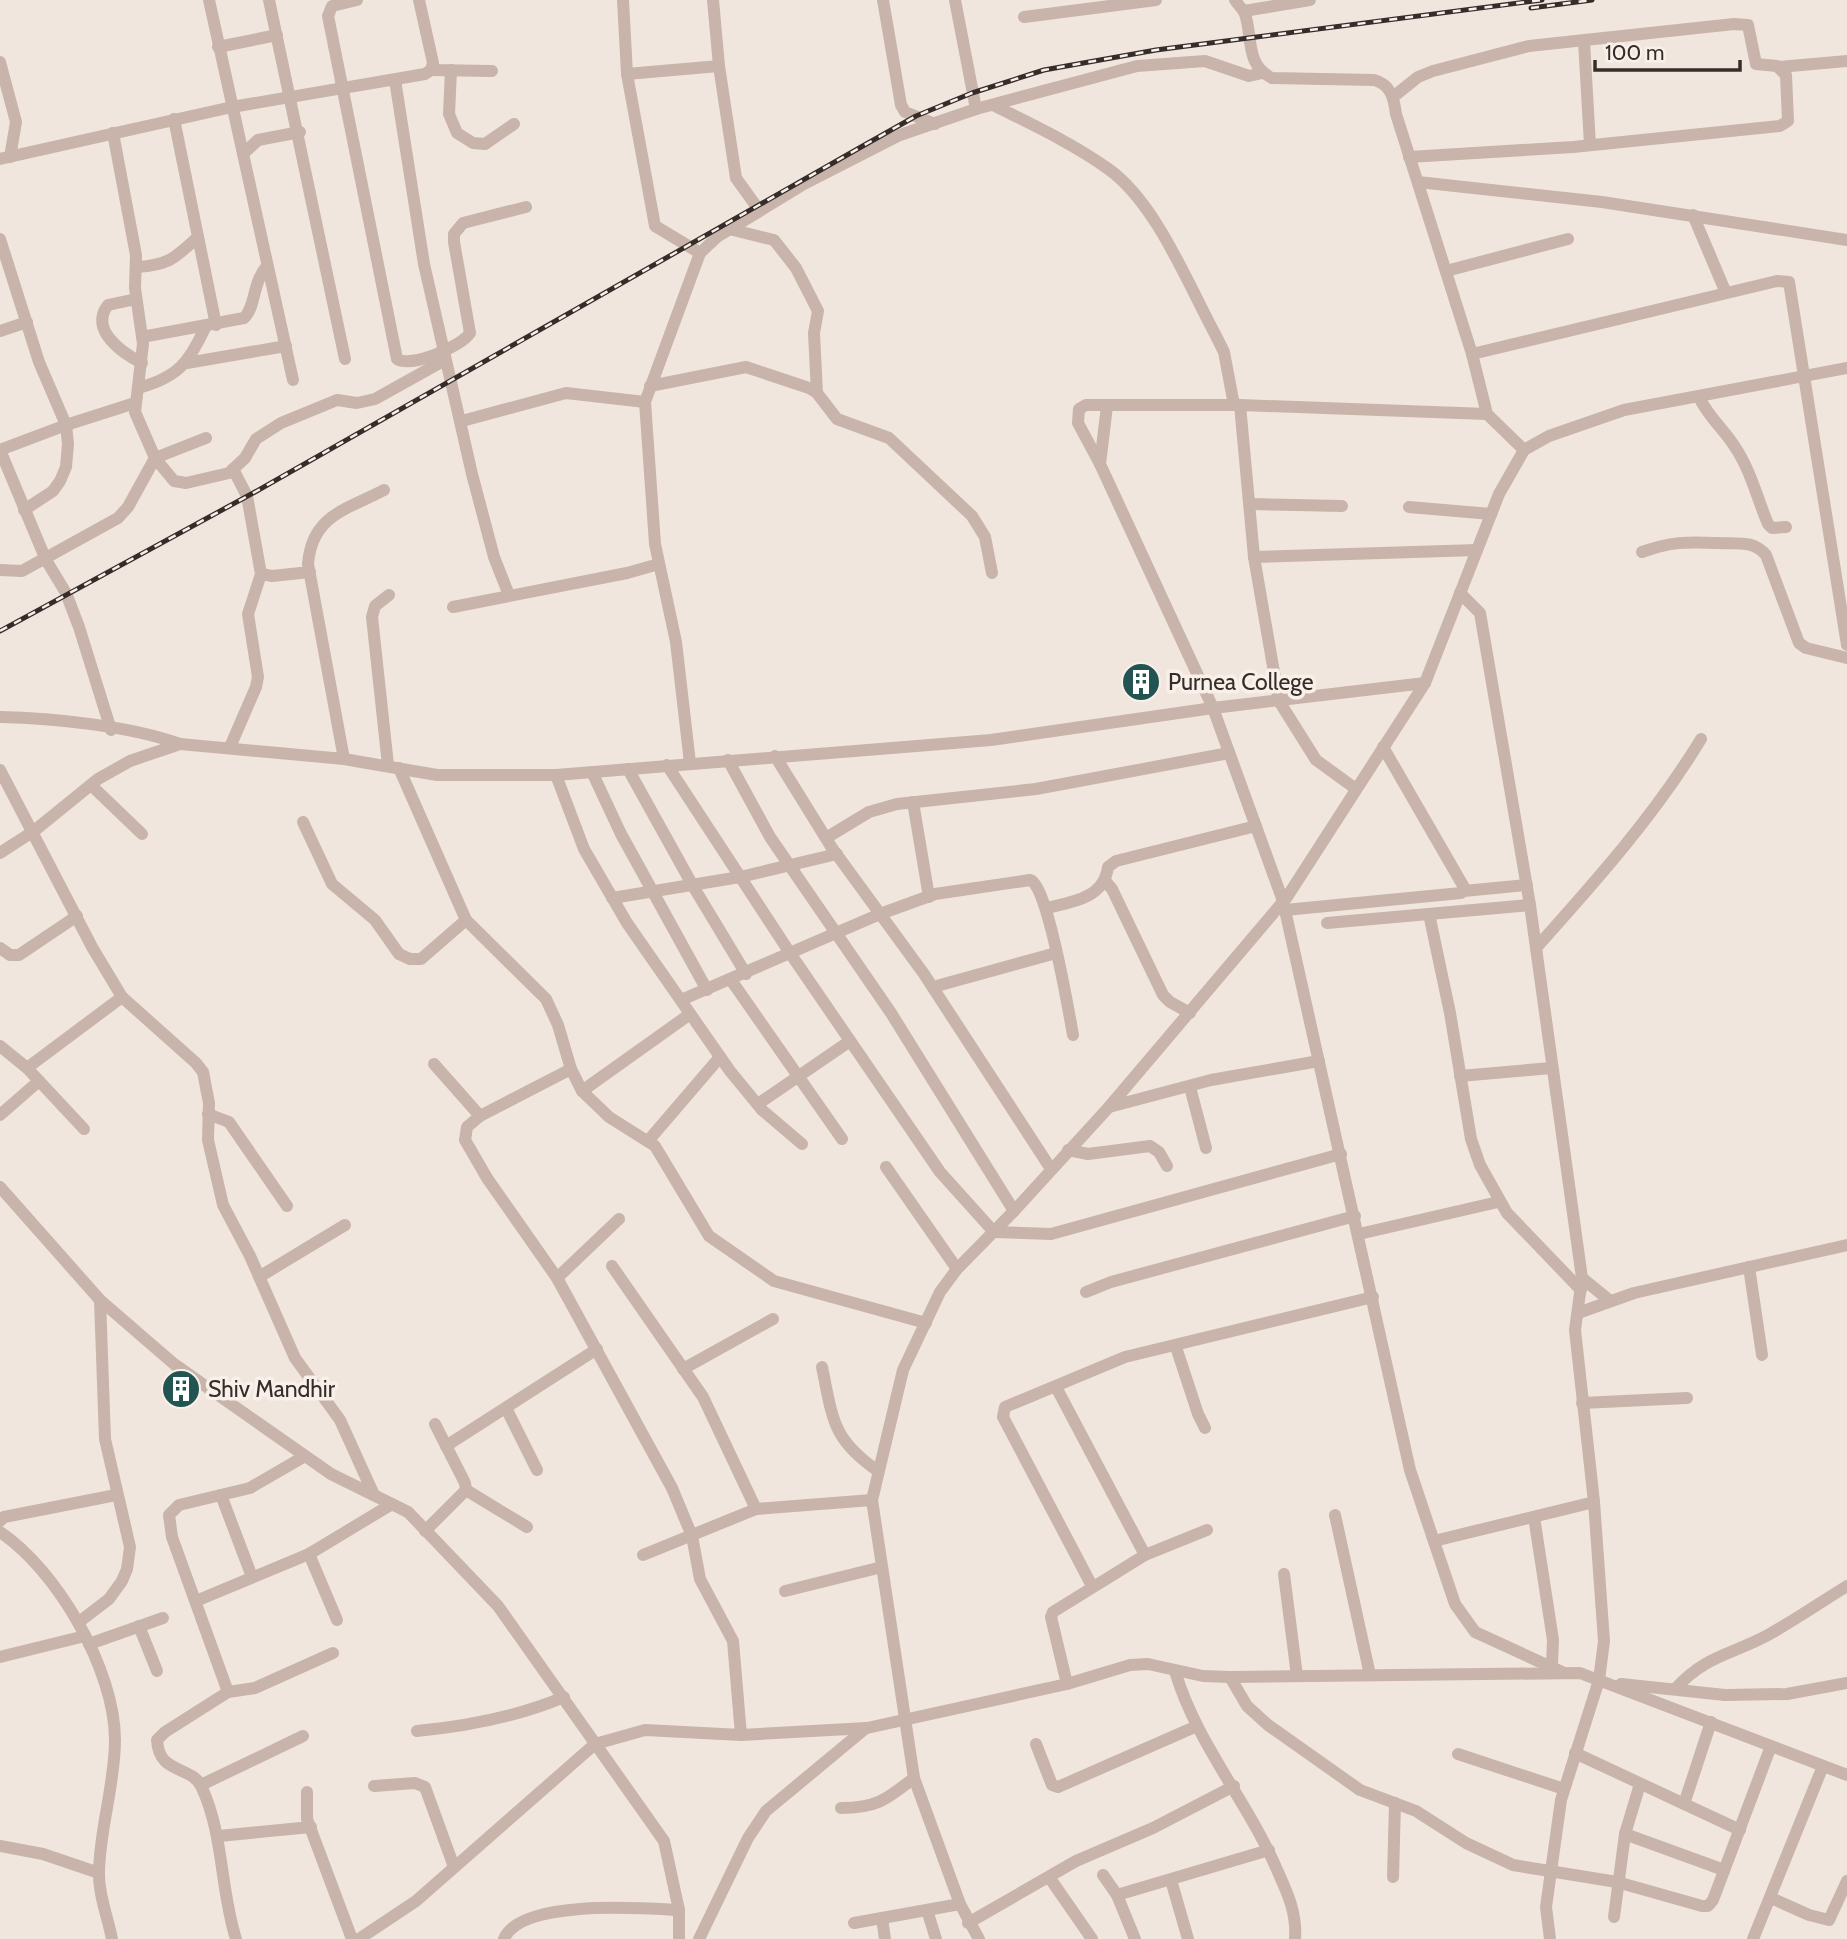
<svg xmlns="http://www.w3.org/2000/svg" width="1847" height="1939" viewBox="0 0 1847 1939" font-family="Cabin,sans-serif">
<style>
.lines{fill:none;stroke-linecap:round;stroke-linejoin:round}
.minor{stroke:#c8b4ab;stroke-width:12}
.rail-casing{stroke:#362c2a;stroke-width:5}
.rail{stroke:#f9f0ea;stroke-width:2.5;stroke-dasharray:8;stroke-linecap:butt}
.labels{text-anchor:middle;stroke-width:7;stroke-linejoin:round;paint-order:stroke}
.poi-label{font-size:23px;fill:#362c2a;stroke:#f9f0ea;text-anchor:start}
</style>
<rect width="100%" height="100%" fill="#f1e6de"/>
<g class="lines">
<g class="minor">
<polyline points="209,0 293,380"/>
<polyline points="269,0 345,359"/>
<path d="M357,0l-25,6 -4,10 69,343c14,9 64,-12 73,-26l-16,-91v-8l9,-11 63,-16"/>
<polyline points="623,0 627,74 719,66 713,0"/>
<polyline points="883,0 901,105 905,112 935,124"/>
<polyline points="955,0 976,109"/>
<path d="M1235,0c3,5 8,9 10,14 8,24 0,51 27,64l102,2c17,4 20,19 22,34l76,240 15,60 37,36"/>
<polyline points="1244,11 1310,0"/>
<polyline points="1024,17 1156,0"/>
<polyline points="1584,41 1590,145"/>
<polyline points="218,47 277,35"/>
<polyline points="0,62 16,122 10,157"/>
<polyline points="719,66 736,178 759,210"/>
<polyline points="1779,67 1847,61"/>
<polyline points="431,70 492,71"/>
<polyline points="451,70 449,114 457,133 473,143 485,144 514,124"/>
<polyline points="627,74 655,226 700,253"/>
<polyline points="395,80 424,264 472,474 494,557 509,595"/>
<polyline points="1393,97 1418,77 1433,71 1529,46 1734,24 1748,25 1756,64 1777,66 1786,75 1788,121 1780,126 1573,147 1409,157"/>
<path d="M993,105c38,19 79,38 114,63 48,33 80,114 108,166l9,18 10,53"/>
<polyline points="174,119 216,325"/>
<polyline points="113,133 136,255 135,288 143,344 135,412 155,458 174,481 186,483 229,473 245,458 256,439 281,423 337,400 357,403 375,399 445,360"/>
<polyline points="243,154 258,140 300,132"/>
<polyline points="0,159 232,107 425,74 431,70 433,63 419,0"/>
<polyline points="1418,182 1602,202 1847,240"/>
<polyline points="1693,215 1726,293"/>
<polyline points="729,229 774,240 796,268 818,311 814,333 817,393"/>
<polyline points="0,239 39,362 66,425 68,444 66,467 60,481 53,491 24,510"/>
<path d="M137,267c32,-2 38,-9 61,-30"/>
<polyline points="1446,271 1568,239"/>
<path d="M136,299l-28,6c-20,25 16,49 34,58"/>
<polyline points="0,331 27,322"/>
<path d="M142,337l102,-19c12,-11 8,-35 23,-52"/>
<polyline points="1472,354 1777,281 1789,282 1847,645"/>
<polyline points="187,363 286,346"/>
<polyline points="650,386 746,367 809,388 817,393 837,419 889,438 972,516 985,537 992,573"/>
<path d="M138,388c41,-11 50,-25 68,-62"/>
<path d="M1699,397c9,20 25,32 36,50 16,24 22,51 33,77l4,4 14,-1"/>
<polyline points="1240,405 1254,557 1279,701 1316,760 1356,789"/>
<polyline points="1487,414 1240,405 1086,405 1079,409 1078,423 1100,464 1213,708 1283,901 1410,1470 1455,1604 1475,1632 1562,1672"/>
<polyline points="462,421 566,393 645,402"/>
<polyline points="1100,464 1107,406"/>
<polyline points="1251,504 1342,506"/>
<polyline points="1409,507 1491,514"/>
<path d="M1642,552c30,-11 46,-10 77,-9 19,1 34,-3 47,12l33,88 7,5 41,10"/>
<polyline points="1254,557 1477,550"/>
<polyline points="0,570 22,571 118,518 128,507 155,458 206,438"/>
<polyline points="261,574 272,576 310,572"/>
<polyline points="1460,593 1480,613 1530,905 1582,1278 1575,1330 1594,1502 1604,1641 1599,1680 1561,1800 1546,1907 1550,1939"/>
<polyline points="453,607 627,573 659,564"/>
<path d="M0,717c53,1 130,9 180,27"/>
<polyline points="111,730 79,627 66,593 46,560 0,450 66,425 135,403"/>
<polyline points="230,747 256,687 258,677 248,614 261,574 247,496 233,469"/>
<polyline points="775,756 832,848 924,974 1051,1169"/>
<path d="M344,759l-36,-195c4,-49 38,-54 76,-74"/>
<polyline points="728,760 770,837 891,1013 1014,1211"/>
<polyline points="690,763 676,642 655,544 645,402 700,253 717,237 804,184 900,135 976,109 1137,66 1205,61 1249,76 1262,73"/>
<polyline points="388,765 372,617 375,606 389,595"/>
<polyline points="667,765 790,953 940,1172 994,1232 1051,1234 1341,1154"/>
<polyline points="399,768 466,920 546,999 558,1025 571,1069 582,1091 609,1117 655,1146 709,1236 774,1281 926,1323"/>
<polyline points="628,769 693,886 746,974"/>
<polyline points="0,770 92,947 122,997 196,1063 203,1072 209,1103 208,1140 223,1205 250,1256 295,1358 340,1420 374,1495"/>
<polyline points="592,772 621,834 707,990"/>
<polyline points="556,775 584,849 627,923 730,1071 762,1110 802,1144"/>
<polyline points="92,786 142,834"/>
<polyline points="913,802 929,897"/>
<polyline points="303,822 332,884 375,920 399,954 410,959 421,959 466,920"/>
<polyline points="826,838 869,812 897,804 1036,789 1229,753"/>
<polyline points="0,853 34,831 98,779 130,761 180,744 344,759 437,775 556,775 991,740 1213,708 1425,683"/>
<polyline points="1106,882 1112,889 1163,995 1170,1002 1190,1013"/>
<polyline points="1464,891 1527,885"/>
<polyline points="612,898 740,877 837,854"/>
<path d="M1047,908c26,-6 57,-10 61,-41l8,-6 140,-35"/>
<polyline points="1285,910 1461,893 1465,889 1383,747"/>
<polyline points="1429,914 1450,1013 1471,1139 1480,1165 1507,1213 1581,1290"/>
<polyline points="1327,923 1530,905"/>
<polyline points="0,948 10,955 19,955 77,916"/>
<path d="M1536,948c59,-66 119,-133 165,-209"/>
<polyline points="731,980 842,1139"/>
<polyline points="933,987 1056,953"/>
<path d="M681,1000l199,-86 55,-20 95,-14c17,3 39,133 43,155"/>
<polyline points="0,1046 27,1068 84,1129"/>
<polyline points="434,1064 480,1116 467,1127 465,1140 487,1178 557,1278 672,1488 692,1536 700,1579 733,1641 741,1735"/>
<polyline points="27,1068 122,997"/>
<polyline points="1460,1076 1551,1068"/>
<polyline points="1190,1087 1206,1148"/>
<polyline points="582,1091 690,1014"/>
<polyline points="758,1104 850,1041"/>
<polyline points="1109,1107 1211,1080 1319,1061"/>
<polyline points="208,1114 229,1122 287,1206"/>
<polyline points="0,1115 39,1081"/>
<polyline points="480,1116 571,1069"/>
<polyline points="648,1141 720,1057"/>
<polyline points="1068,1150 1088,1154 1150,1146 1159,1152 1167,1166"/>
<polyline points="886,1167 957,1269"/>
<polyline points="0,1187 100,1300 174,1364 331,1474 408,1512 498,1606 664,1841 679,1910 679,1939"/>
<polyline points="1359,1234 1498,1202"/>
<polyline points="612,1266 703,1397 756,1509"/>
<polyline points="1749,1267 1762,1355"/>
<polyline points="259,1277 345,1225"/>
<polyline points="557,1278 619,1219"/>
<polyline points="1582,1278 1609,1300"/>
<polyline points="1086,1292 1111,1282 1355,1216"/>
<polyline points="1578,1313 1634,1293 1847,1245"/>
<polyline points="1176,1347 1198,1414 1205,1428"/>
<path d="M822,1367c11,53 10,72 56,104"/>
<polyline points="683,1369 773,1319"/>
<polyline points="1056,1387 1145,1555"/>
<polyline points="178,1400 173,1385 180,1368"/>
<polyline points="1582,1403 1687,1398"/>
<polyline points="506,1408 537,1470"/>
<polyline points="446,1446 597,1349"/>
<polyline points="466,1490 527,1527"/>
<polyline points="221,1495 252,1577"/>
<polyline points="1335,1515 1370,1675"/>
<polyline points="1534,1517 1553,1640 1552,1664"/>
<polyline points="0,1521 4,1517 116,1495"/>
<polyline points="425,1531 466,1490 465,1483 435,1424"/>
<path d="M0,1532c57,38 115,138 115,208 0,44 -15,87 -16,131 -1,22 9,47 13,68"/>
<polyline points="1434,1541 1594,1502"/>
<polyline points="309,1554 337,1620"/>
<polyline points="643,1555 756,1509 872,1500"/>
<polyline points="1284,1574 1297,1676"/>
<polyline points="1092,1586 1003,1417 1005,1407 1125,1357 1373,1297"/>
<polyline points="785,1591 882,1567"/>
<polyline points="196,1601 309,1554 392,1504"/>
<polyline points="79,1622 109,1599 122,1581 127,1569 130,1547 105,1439 100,1300"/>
<polyline points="139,1626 157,1671"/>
<polyline points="89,1644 163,1618"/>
<polyline points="0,1657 85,1636"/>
<path d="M1175,1671c21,72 74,132 103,201 10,22 19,42 17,67"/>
<polyline points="1230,1677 1247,1706 1268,1725 1360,1790 1416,1811 1466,1843 1513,1865 1617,1882 1702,1906 1708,1906 1713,1900 1771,1746"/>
<polyline points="1067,1684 1051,1617 1053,1612 1145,1555 1207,1530"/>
<polyline points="1621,1684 1725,1695 1787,1694 1847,1683"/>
<path d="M1675,1689c31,-34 56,-34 93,-54 27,-15 53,-33 79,-49"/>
<polyline points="228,1692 172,1537 169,1515 179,1505 250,1488 305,1456"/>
<path d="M417,1731c51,-5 100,-14 147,-34"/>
<polyline points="1036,1744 1052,1785 1058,1787 1197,1726"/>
<polyline points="1575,1753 1740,1830"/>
<polyline points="1458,1754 1564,1789"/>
<polyline points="201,1785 303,1736"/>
<polyline points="374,1786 415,1783 425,1787 454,1867"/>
<polyline points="307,1792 307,1819 352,1939"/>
<polyline points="1684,1804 1711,1722"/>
<path d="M841,1808c36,0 46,-9 73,-30"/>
<polyline points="1625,1834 1724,1870"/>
<polyline points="219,1836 311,1827"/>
<polyline points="0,1846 43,1854 99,1873"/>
<polyline points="1103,1875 1117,1895 1135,1939"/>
<polyline points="1049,1877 1092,1939"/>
<polyline points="1393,1877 1395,1803"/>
<polyline points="1171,1880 1188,1939"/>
<polyline points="1117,1895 1269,1850"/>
<polyline points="1771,1898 1809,1915 1829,1920 1847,1881"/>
<polyline points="927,1910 936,1939"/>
<polyline points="1614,1917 1625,1834 1640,1784"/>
<polyline points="882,1918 885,1939"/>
<polyline points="854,1923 960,1904"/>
<polyline points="968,1923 1076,1861 1153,1828 1234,1786"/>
<path d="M236,1939c-16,-50 -12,-103 -34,-151 -10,-24 -43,-12 -45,-48l8,-8 63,-40 27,-4 78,-35"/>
<polyline points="359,1939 416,1901 595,1744 645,1730 741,1735 867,1728 1067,1684 1130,1665 1148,1664 1203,1676 1230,1677 1580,1673 1847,1775"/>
<path d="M504,1939c16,-40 137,-31 175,-29"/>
<polyline points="699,1939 748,1838 766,1811 866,1728"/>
<polyline points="979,1939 960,1904 914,1778 872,1500 903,1370 940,1292 957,1269 1014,1211 1109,1107 1287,897 1425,683 1499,494 1524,450 1549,436 1624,410 1847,368"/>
<polyline points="1753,1939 1823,1766"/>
</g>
<defs>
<g id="rail">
<polyline points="1531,8 1592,0"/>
<polyline points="0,631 255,492 861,147 916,116 972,93 1044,70 1156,50 1542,0"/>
</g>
</defs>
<use href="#rail" class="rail-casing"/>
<use href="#rail" class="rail"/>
</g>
<defs>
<symbol id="building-disc" viewBox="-11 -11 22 22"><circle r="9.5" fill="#225551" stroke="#f9f0ea"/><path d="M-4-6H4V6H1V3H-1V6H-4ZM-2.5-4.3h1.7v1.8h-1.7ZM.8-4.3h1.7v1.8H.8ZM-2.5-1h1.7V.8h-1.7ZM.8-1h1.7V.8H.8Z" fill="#fff"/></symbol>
</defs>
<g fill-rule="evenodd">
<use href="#building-disc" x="1119" y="660" width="44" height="44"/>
<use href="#building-disc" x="159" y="1367" width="44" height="44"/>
</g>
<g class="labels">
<g class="poi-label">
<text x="1168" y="690">Purnea College</text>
<text x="208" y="1397">Shiv Mandhir</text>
</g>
</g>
<path d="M1595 60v10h145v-10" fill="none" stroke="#362c2a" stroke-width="3.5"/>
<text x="1605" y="60" font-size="21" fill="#362c2a" stroke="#f9f0ea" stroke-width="5" paint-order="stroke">100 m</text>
</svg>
